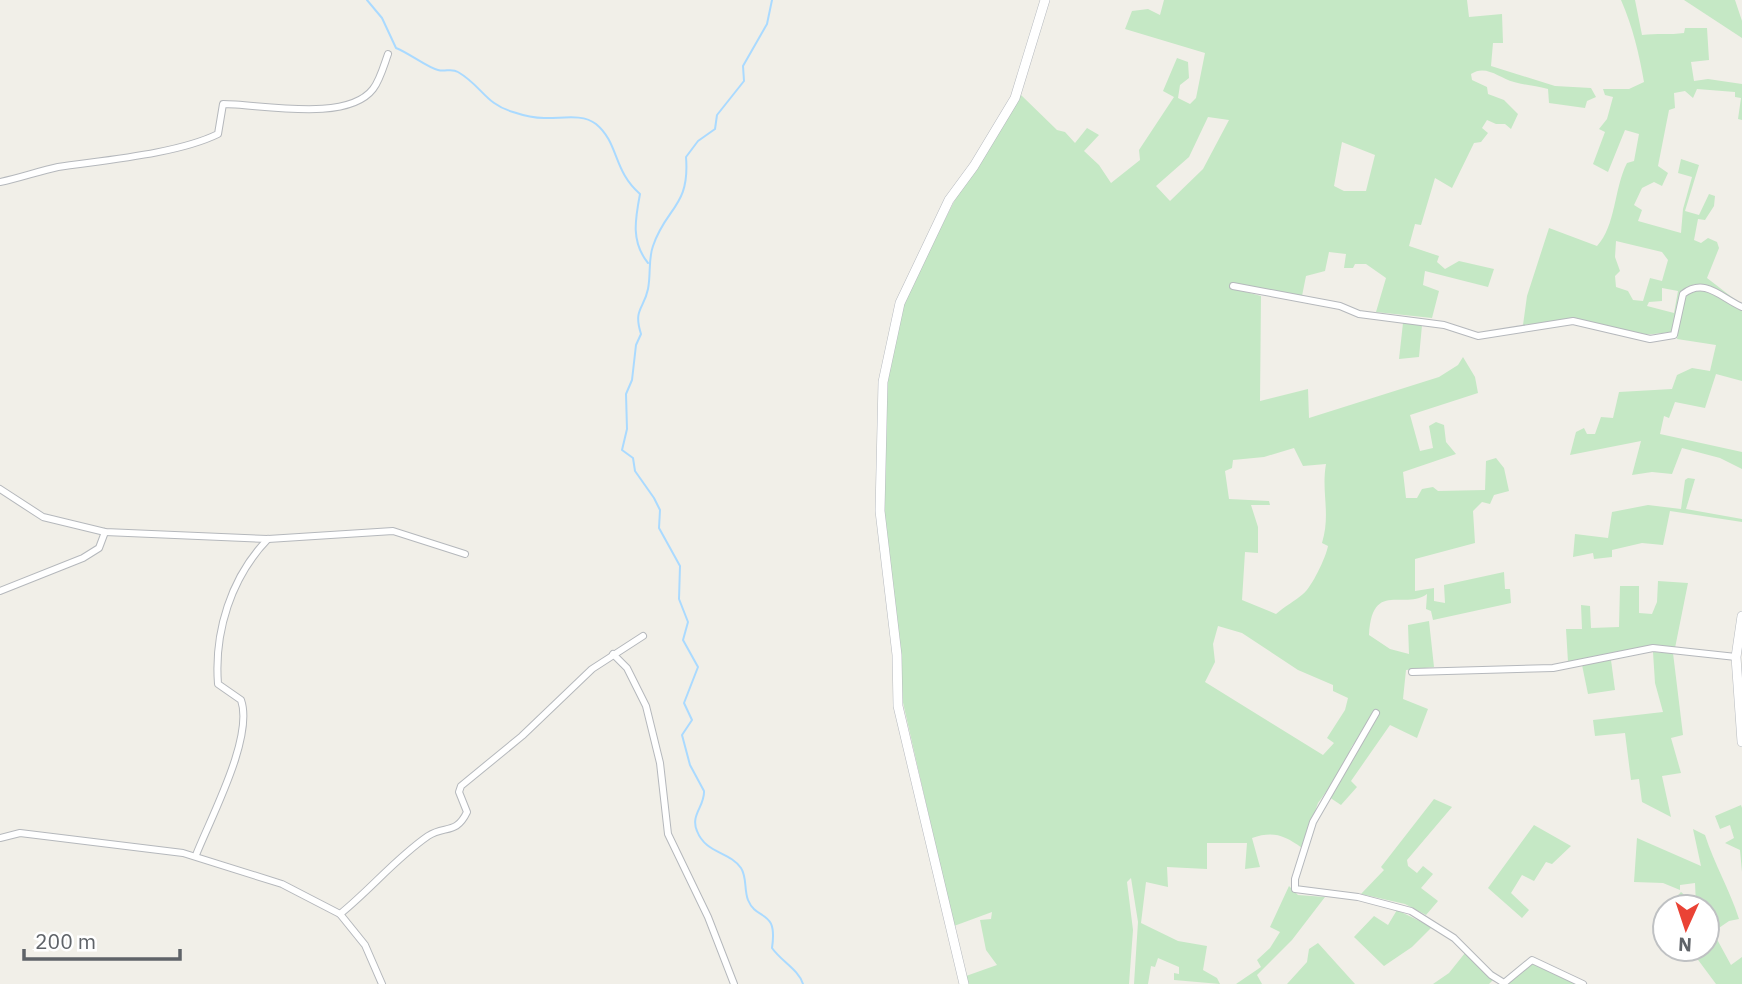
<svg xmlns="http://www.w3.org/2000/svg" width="1742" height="984" viewBox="0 0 1742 984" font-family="'IBM Plex Sans',sans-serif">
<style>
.green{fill:#c5e8c5;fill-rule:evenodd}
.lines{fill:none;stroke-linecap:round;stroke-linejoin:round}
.stream{stroke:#aadaff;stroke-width:2}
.street-casing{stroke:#b5b8bc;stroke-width:8}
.secondary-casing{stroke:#b6babf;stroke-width:10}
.street{stroke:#fff;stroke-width:6}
.secondary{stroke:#fff;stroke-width:9}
</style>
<rect width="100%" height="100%" fill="#f1efe8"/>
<g class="green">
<path d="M1164,0h303l2,17 33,-3 1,29h-10l-2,23 64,20 36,2 5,9 -9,4 -2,7 -36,-5 -1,-14c-12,-3 -24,-4 -34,-7 -15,-4 -28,-18 -43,-8l1,6 15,7 1,7 16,6 14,14 -7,15 -6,-5h-9l-9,-4 -5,8 6,5 -7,9 -7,1 -22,45 -17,-10 -14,47 -6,-1 -6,22 30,10 -2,6 8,7 14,-8 35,8 -6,18 -63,-16 -2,14 16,6 -7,27 -56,-6 10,-34 -20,-14h-11l-2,4h-9l2,-14 -17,-2 -4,19 -19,5 -4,20 -71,-12v4l30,8 -1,105 48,-12 1,29 130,-41 19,-12 5,-8 12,20 3,16 -68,22 10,36 13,-3 -4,-22 7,-4 8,3 2,17 10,12 -53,18 3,26h11l5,-9 11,-2 5,4 47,-1 1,-29 10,-3 8,10 5,23 -15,4 -4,9 -8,-2 -9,9 2,32 -60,16v32l19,-3v13l11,2 -1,-18 60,-13 1,17h5l1,14 -78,17 -2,-9 -5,-2 1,-15c-23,17 -55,-15 -58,41l21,14 19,5 -1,-29 21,-4 5,46 -28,3 -3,29 25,10 -11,29 -27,-13 -39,56 6,6 -16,18 -12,-8c12,-16 19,-31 27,-49 5,-10 14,-16 18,-28l-22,26 -10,24 -24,33 -16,45c-18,-13 -29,-17 -50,-10l8,29 -15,2 2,-26h-40v26l-40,-2 1,20 -22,-5 -5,41 37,18 29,5 -4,24 14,8 3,6 -46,-4v-7l5,1v-7l-21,-9 -3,9 -4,-1 -3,18h-14l4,-62 -7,-44 -4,4 6,48 -4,54h-161l-2,-8 31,-11 -11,-15 -6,-30 11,-1 1,-7 -38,14 -55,-241 -17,-151 2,-153 13,-60 23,-53 36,-70 65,-103 36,35 8,2 10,11 12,-15 12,7 -15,16 15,14 12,18 29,-23 -1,-10 35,-53 -11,-6 14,-33 11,4 1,16 -9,7 -2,13 12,6 6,-6 9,-45 -80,-24 7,-18 16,-2 12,6zM1208,117l21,3 -26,49 -33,32 -14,-15 33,-29zM1342,142l33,13 -9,36h-22l-10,-5zM1294,448l9,18 23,-2c-5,29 5,49 -4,79l6,3c-2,11 -16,41 -25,48 -8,7 -18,12 -27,20l-34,-14 3,-48 13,1v-26l-7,-22h19l-1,-4 -40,-2 -4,-28 7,-3 1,-8 31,-3zM1218,626l24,7 56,37 35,15v6l15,7 -3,12 -18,28 7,5 -11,12 -118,-73 10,-20 -2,-18z"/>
<path d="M1621,0h14l7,35c15,-2 28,0 42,-2l1,-5h22l2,32 -18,2 3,19 14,-2 34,5v36l-4,-1 3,-21 -6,-1v-5l-38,-3 -4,9 -8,-7 -11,2 1,15 -6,2 -11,56 10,7 -6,13 -8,-4 -12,6 -8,17 8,5 -4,11 43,12 2,-24 9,-32 -14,-4 3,-14 18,6 -14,46 14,4 10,-21 6,2 -1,10 -9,14 -7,-1 -4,21 7,3 7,-5 9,4 2,6 -12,30 35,27c-18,-9 -45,-34 -62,-11l-7,38 -30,3 -68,-16 -52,6 4,-29 22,-68 48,18c19,-20 17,-58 30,-83l7,-2 5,-27 -14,-4 -17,42 -15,-8 12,-32 -6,-3 8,-10 6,-22 -8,-2 -2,-6h26l15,-7c-5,-29 -11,-54 -23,-82zM1616,241l46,11 6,8 -6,21 -12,-3 -7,23 -10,-1 -5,-9 -12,-4 -1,-11 5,-5 -5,-14zM1662,288l16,3 -4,22 -27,-7 2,-4 13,-1z"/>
<polygon points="1684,0 1735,0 1742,21 1742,38"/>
<polygon points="1703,289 1742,311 1742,381 1716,374 1705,408 1675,402 1669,418 1664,416 1660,434 1742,452 1742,469 1720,458 1682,448 1672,474 1652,472 1632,475 1641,441 1570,455 1576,432 1584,428 1587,434 1595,434 1601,417 1613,418 1619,392 1672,389 1677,375 1692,368 1710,371 1716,345 1677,339 1683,298 1687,293"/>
<polygon points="1403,323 1422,325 1419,357 1399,359"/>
<polygon points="1688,478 1695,479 1686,509 1742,519 1742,522 1670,511 1663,545 1642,543 1612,550 1612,557 1594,559 1593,553 1573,557 1575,534 1608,538 1612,512 1648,505 1681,509 1685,480"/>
<polygon points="1658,581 1688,583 1675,648 1636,648 1568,662 1566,629 1582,629 1581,605 1590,606 1591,628 1619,627 1620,586 1639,586 1639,613 1652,614 1657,602"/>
<polygon points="1653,652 1673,653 1683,735 1671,738 1681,773 1662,776 1671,817 1642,802 1639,779 1631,780 1625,733 1595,736 1593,720 1663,712 1655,683"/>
<polygon points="1611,660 1615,690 1588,694 1582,665"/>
<polygon points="1434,799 1452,807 1407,860 1408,866 1417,873 1423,866 1433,874 1421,888 1438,901 1426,915 1405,904 1361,894 1384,870 1381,867"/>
<polygon points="1741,805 1742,808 1742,872 1740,850 1725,843 1734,838 1730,825 1720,829 1715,816"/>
<polygon points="1534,825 1571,846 1552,864 1546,862 1534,881 1522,875 1511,893 1529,910 1522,918 1488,888"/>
<path d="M1693,829l12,6c10,31 24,53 34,84l-10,2 -16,11 18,33 11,-8v27h-26l-26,-35h17v-42h-40l14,-15 15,13 -1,-22 -15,2v5l-17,-7 -29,-1 3,-44 64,28z"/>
<polygon points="1289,886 1298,895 1325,897 1292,940 1257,975 1262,984 1236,984 1261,967 1257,960 1270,948 1280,932 1270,927"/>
<polygon points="1397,910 1432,927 1412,947 1384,966 1354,937 1374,916 1388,925"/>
<polygon points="1318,943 1355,984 1287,984 1307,962 1309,949"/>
<polygon points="1465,953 1493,980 1489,984 1433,984 1449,973"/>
<polygon points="1531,962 1538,963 1575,984 1507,984"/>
</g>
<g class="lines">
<g class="stream">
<path d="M367,0l15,18 14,30c13,5 32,20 42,22 7,2 14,-2 20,2 24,14 27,32 55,40 9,3 21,6 31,6 16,1 38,-5 52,6 23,19 17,47 44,70 -5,26 -9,48 8,69"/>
<path d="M772,0l-5,24 -24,42 1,15 -27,34 -2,14 -17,12 -12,16c4,50 -20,50 -33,89 -5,14 -2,28 -5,43 -4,20 -15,20 -7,45l-5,11 -4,35 -6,14 1,35 -5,21 11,8 2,13 19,27 6,12 -1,18 21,38 -1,33 9,23 -5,18 15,27 -14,36 8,17 -10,15 8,30 14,26c1,15 -14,24 -7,40 9,23 32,20 44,37 6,9 3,22 7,32 9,22 30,8 24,48 9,13 27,22 31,36"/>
</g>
<defs>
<g id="street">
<path d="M0,182c20,-4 39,-11 58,-15 47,-7 119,-13 160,-33l5,-30c37,0 124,19 150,-15 7,-9 11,-24 15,-35"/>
<path d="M1233,286l107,20 19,8 85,11 34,11 95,-15 77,18 24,-4 9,-41c22,-17 38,4 59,13"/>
<polyline points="0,489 43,517 105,532 268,539 393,531 465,554"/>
<polyline points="0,591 83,558 99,548 105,532"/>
<polyline points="613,654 627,668 646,706 660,763 668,834 708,917 734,984"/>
<polyline points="1412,672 1553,668 1653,648 1736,657"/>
<polyline points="1376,713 1313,822 1295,879 1295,889 1358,897 1411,911 1454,938 1491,975 1504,983 1532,960 1583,984"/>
<polyline points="0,838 20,833 183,853 282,884 340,914 365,945 382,984"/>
<path d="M196,855c15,-38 58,-118 45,-155l-23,-16c-4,-52 13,-107 50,-145"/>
<path d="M340,914c31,-25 56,-56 88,-78 17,-11 28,-1 39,-24l-8,-20 2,-6 61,-50 70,-67 51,-33"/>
</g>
<g id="secondary">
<polyline points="1742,616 1736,657 1742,742"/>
<polyline points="964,984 898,706 897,655 880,511 883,382 900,303 949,200 974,166 1015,98 1045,0"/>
</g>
</defs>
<use href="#street" class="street-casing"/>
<use href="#secondary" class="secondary-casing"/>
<use href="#street" class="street"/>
<use href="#secondary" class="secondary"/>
</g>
<g transform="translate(1686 928) rotate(183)"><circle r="33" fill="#ffffff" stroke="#bfc1c3" stroke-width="2"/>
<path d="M0-5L12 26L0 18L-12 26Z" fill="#ea4335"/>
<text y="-10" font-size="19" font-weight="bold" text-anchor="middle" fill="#5f6368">N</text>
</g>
<path d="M24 949v10h156v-10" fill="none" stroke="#5f6368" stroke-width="3.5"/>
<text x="35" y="949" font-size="21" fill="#5f6368" stroke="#ffffff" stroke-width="5" paint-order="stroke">200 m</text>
</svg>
